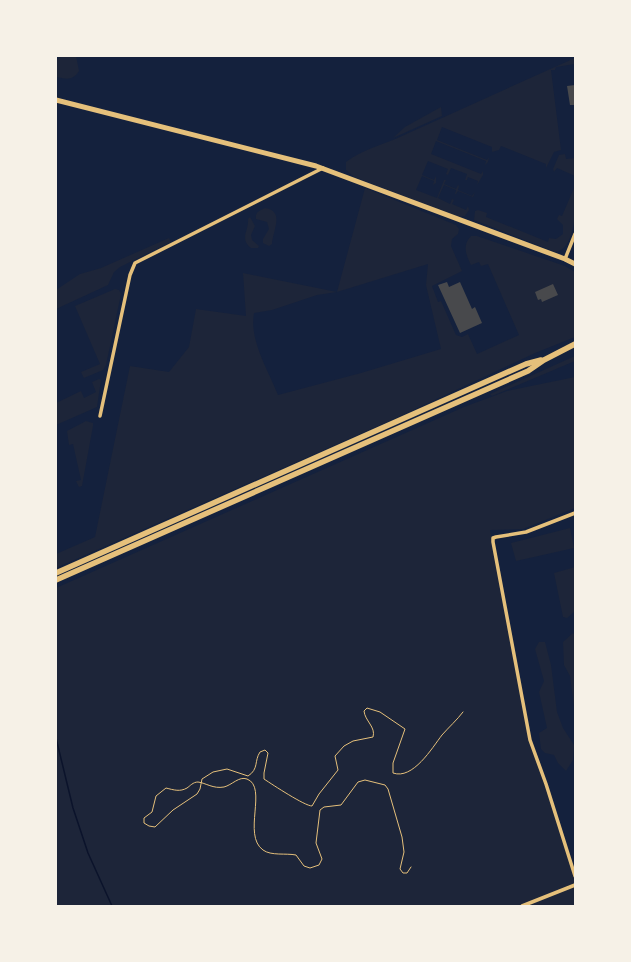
<svg xmlns="http://www.w3.org/2000/svg" width="631" height="962" viewBox="0 0 631 962" font-family="'Titillium Web',sans-serif">
<style>
.green{fill:#1d2539;fill-rule:evenodd}
.lines{fill:none;stroke-linecap:round;stroke-linejoin:round}
.stream{stroke:#0b132b;stroke-width:1.5}
.building{fill:#48494c}
.path{stroke:#e5c07b;stroke-width:1}
.minor{stroke:#e5c07b;stroke-width:3.5}
.secondary{stroke:#e5c07b;stroke-width:5}
.primary{stroke:#e5c07b;stroke-width:5.5}
</style>
<rect width="100%" height="100%" fill="#14213d"/>
<g class="green">
<path d="M62,56h14l3,15c-6,10 -13,8 -23,6v-17z"/>
<path d="M575,58v6l-19,3 -1,3h-4l10,80 -7,2 -8,16v-4l-45,-18 -2,4 -7,2v-5l-50,-20 -5,13 50,20 2,-3 -1,5 -3,3 1,-4 -50,-20 -5,13 50,20 2,-3v4l-6,10 1,-4 -10,-4 -1,3h-2l2,-6 -16,-6 -3,7 -2,-1 2,-5 -20,-8 -6,14 12,5 2,-4v7l-3,2 1,-4 -12,-5 -6,14 21,8 7,-18h2l-2,4 12,5 2,-4 1,1 -1,4 14,6 3,-4 -2,5 -15,-6 -2,3h-1l1,-4 -12,-5 -6,13 12,6 2,-5 2,1 -2,4 14,6 2,-4 1,4 -4,6 -6,1 -105,-40 -8,-7v-8c17,-13 37,-17 56,-26 57,-26 115,-52 173,-78z"/>
<polygon points="441,107 442,116 393,138 405,127"/>
<polygon points="565,154 566,159 575,158 575,176 557,168 554,172 553,169 559,155"/>
<path d="M365,188l91,37 3,4 -1,5 -6,5 -1,7 11,25 -30,15 6,16 3,-1 15,34 6,2 6,-3 9,20 42,-19 -31,-71 -7,2 -2,-4 -8,3c-5,-10 -9,-20 0,-29h6l88,30 10,6v65l-40,16 -139,65 -340,150v-14l39,-17 35,-171 39,6 20,-25 7,-38 50,7 -3,-43 94,19zM428,264l-2,21 15,64 -80,24 -83,22c-10,-25 -29,-55 -24,-82l18,-3 45,-15 20,-3z"/>
<path d="M574,188c4,15 1,63 -19,64l-81,-32 1,-9 3,-1 9,3 -1,4 62,25 1,-4 7,1 7,-5v-9l-6,-6 2,-4 3,1z"/>
<path d="M265,208c20,3 8,22 7,36l-3,2 -6,-3v-4l6,-10 -2,-7 -11,-3c-1,-7 3,-8 9,-11z"/>
<path d="M250,217l5,9 -4,9 1,5 7,6 -1,2h-7c-12,-10 -2,-17 -3,-29z"/>
<polygon points="169,238 171,242 120,267 114,272 108,285 56,309 56,290 80,274 101,268"/>
<polygon points="115,289 119,290 121,294 106,365 103,370 84,378 81,372 100,364 75,306"/>
<polygon points="575,356 575,361 492,396 490,394"/>
<polygon points="575,377 575,508 523,529 490,530 529,743 536,759 573,873 575,881 575,906 56,906 56,588 464,407 507,391"/>
<polygon points="99,379 101,380 97,407 56,425 56,403 81,391 84,398 96,392 92,382"/>
<polygon points="86,421 93,423 93,426 82,486 79,487 76,481 81,480 73,444 69,445 67,431"/>
<polygon points="570,528 574,548 516,561 511,543"/>
<polygon points="575,567 575,611 567,618 563,617 554,573"/>
<polygon points="573,633 575,635 575,714 570,676 564,665 563,642"/>
<polygon points="539,642 545,642 551,665 557,712 563,728 574,745 573,760 566,771 558,763 554,755 545,753 541,749 539,733 547,728 539,692 544,681 535,649"/>
</g>
<g class="lines">
<polyline class="stream" points="56,738 73,808 88,853 112,906"/>
</g>
<g class="building">
<polygon points="575,85 575,105 570,105 567,86"/>
<polygon points="447,282 449,287 460,282 472,309 475,307 482,323 460,333 438,285"/>
<polygon points="553,284 558,295 542,302 541,299 538,300 535,292"/>
</g>
<g class="lines">
<path class="path" d="M411,867l-4,6h-4l-3,-4 4,-17 -2,-15 -14,-48 -3,-4 -20,-5 -7,2 -17,23 -17,2 -4,3 -4,33 6,16 -3,6 -9,3 -6,-2 -8,-11c-10,-2 -25,1 -33,-5 -21,-15 5,-63 -16,-71 -8,-3 -15,6 -23,8 -11,2 -18,-4 -26,-5 -5,0 -8,4 -11,6 -7,4 -13,2 -21,0l-10,8 -4,16 -8,6v5l5,3 6,1 18,-17 24,-16 3,-5 2,-10 11,-7 14,-3 21,7c11,-7 6,-15 12,-24l5,-2 3,3 -4,20v6c9,6 41,27 48,27l7,-12 19,-24 -3,-14 9,-10 9,-5 20,-4c3,-10 -8,-16 -9,-26l3,-3 13,4 25,17 -12,34v10c20,7 39,-25 49,-38 7,-8 15,-15 21,-23"/>
<g class="minor">
<polyline points="565,259 575,234"/>
<polyline points="100,416 130,275 135,263 323,168"/>
<polyline points="575,513 526,532 496,537 493,538 493,542 530,740 546,784 575,876"/>
<polyline points="522,906 575,885"/>
</g>
<polyline class="secondary" points="56,100 316,166 565,259 575,264"/>
<g class="primary">
<polyline points="56,573 526,364 541,360"/>
<polyline points="56,580 528,371 544,360 575,344"/>
</g>
</g>
<rect width="631" height="962" fill="none" stroke="#f6f1e7" stroke-width="114"/>
</svg>
